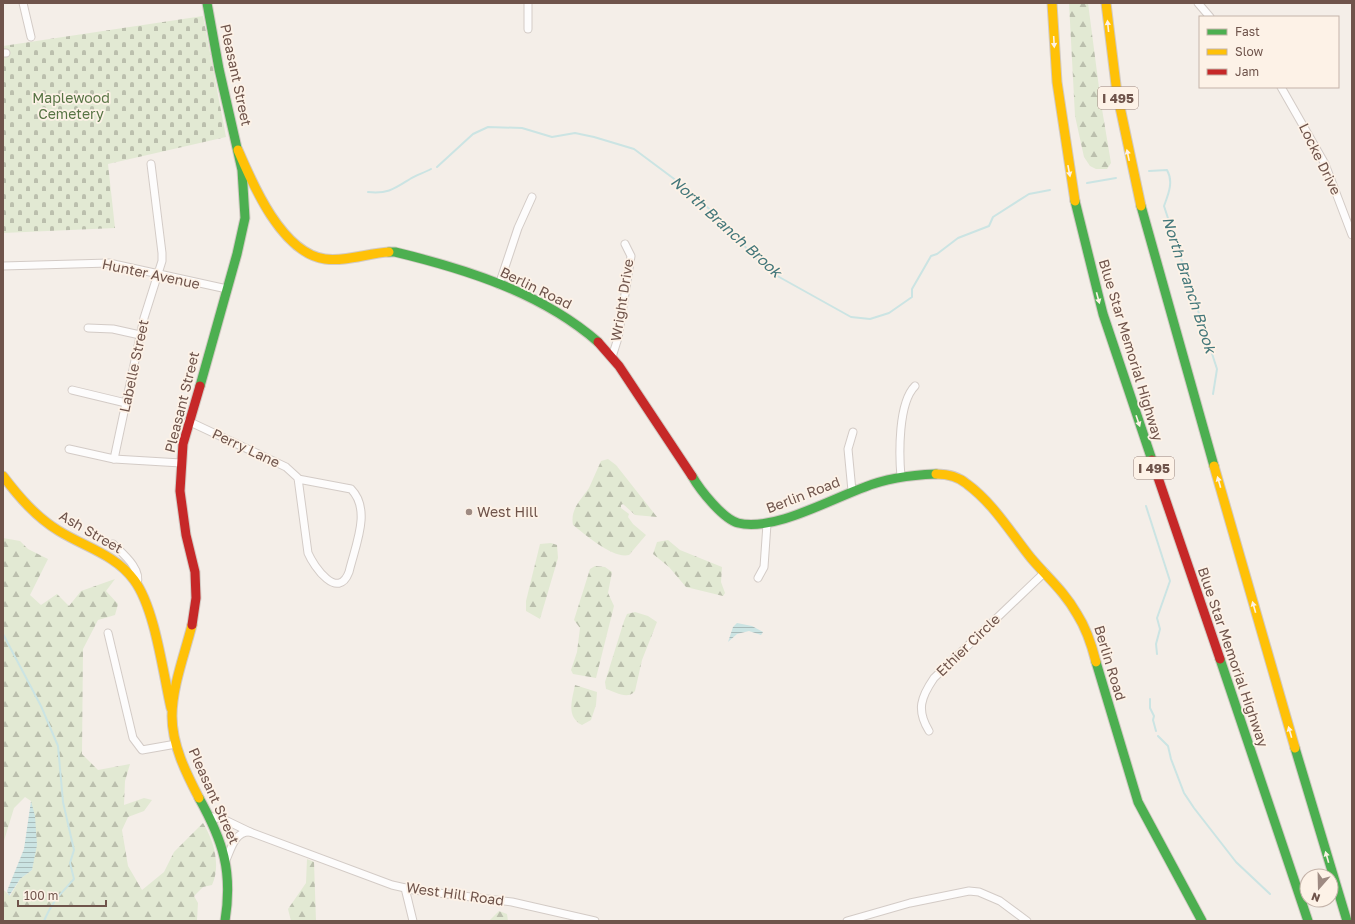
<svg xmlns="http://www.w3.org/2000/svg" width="1355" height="924" viewBox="0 0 1355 924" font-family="'Golos Text',sans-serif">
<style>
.forest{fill:url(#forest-firs)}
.cemetery{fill:url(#cemetery-stones)}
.water{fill:url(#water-rules)}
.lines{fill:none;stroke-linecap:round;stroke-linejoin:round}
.stream{stroke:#cbe4e3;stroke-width:2}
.street-casing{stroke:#d3cbc6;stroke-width:9}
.fast-casing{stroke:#d2cac4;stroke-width:11}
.slow-casing{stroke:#d2cac4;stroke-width:11}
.jam-casing{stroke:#d2cac4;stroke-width:11}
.street{stroke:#fdfcfc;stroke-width:7}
.fast{stroke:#4caf50;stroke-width:9}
.slow{stroke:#ffc107;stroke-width:9}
.jam{stroke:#c62828;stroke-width:9}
.oneway{fill:#fdf2e7}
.poi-dot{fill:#9e8a82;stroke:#fdf2e7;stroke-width:1.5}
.labels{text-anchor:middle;stroke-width:3.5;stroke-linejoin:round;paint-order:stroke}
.shield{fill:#fdf2e7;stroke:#9a837a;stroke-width:1}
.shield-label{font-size:13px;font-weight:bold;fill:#6f544b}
.street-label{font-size:14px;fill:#6f544b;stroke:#fdf2e7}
.park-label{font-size:14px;fill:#577444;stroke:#fdf2e7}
.poi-label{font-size:14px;fill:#6f544b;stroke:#fdf2e7;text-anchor:start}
.water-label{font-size:15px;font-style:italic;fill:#43777a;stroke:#fdf2e7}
</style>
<defs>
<pattern id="forest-firs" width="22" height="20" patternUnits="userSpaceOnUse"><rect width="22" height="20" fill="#e2e9d3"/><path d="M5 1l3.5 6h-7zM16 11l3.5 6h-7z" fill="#bbbfad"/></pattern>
<pattern id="cemetery-stones" width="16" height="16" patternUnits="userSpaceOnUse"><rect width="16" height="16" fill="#e2e9d3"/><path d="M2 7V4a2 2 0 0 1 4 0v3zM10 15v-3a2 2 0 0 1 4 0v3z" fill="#bbbfad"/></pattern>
<pattern id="water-rules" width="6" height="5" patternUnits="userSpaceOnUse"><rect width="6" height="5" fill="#cbe4e3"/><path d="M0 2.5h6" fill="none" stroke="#a9bbba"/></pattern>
</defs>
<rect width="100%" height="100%" fill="#f4eee8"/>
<g class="forest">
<polygon points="1069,3 1088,3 1101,103 1111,163 1107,169 1096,169 1090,166 1084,157 1075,116"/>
<path d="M608,459l8,6 41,52 -22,-2 -12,-11 -2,1v3l8,6 -1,3 5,7 13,11 -17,20c-16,4 -43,-20 -56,-30 -3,-16 8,-25 16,-37 4,-9 8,-18 12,-27z"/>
<path d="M3,538l17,3 8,8 20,10 -18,36 11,10 16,-11 12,12 12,-15 34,-12 -9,12 12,13 -3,11 -17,5 -15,29 -1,105 16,16 32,-6 -5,17 -1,24 20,-7 8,2 -8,11 -16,6 -6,13 6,36 14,24 22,-18 10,-20 29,-29c11,18 18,42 9,62l-9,2 -9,9 4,7 -1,17 -194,1v-32l7,7 10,-17 12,-9 1,-10 -2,-59 -6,-4 -11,11 -11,36z"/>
<polygon points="668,540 680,550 722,567 721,582 725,593 723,596 686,587 669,567 653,554 657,542"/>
<polygon points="551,543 557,545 558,558 540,619 526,611 526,601 540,544"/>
<polygon points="595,566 605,567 612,572 608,593 614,606 596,678 573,674 571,670 577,652 580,628 574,620 590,569"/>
<path d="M635,612l13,4 9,6 -15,38 -7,31c-7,9 -20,1 -29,-2l-1,-7 19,-61 3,-7z"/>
<path d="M575,685l22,7 -1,13 -5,15 -9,5c-16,-8 -10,-25 -7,-40z"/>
<polygon points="307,859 314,862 316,921 291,921 288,909 306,883"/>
<polygon points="499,911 507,914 508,921 489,921"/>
</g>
<polygon class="cemetery" points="203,16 226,137 108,164 115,228 3,233 3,46"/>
<g class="water">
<polygon points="737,623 752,626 763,632 761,635 749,631 737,634 728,642 733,627"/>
<polygon points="31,801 35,816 37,845 32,870 20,879 9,896 7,891 24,849"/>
</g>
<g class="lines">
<g class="stream">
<polyline points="437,167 473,134 488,127 522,128 552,137 575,133 594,137 634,149 685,187 737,234 748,251 772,273 851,317 870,319 889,313 912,297 912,289 931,256 937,254 958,238 989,226 993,217 1029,194 1050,190"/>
<path d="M1149,171l18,-1c7,12 1,25 -3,36l53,163 -4,25"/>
<polyline points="1087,183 1116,178"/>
<path d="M368,192c20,2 26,-3 42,-13 6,-4 14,-6 21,-10"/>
<polyline points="1146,506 1170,581 1157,618 1160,629 1156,644 1157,654"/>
<path d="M3,634l38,72 17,40 5,56 11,48 -4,13 4,16c-15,17 -21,21 -30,42"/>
<polyline points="1150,699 1150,708 1154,716 1153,720 1156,731"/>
<polyline points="1158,736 1168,746 1171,759 1184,793 1194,808 1236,862 1270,894"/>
</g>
<defs>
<g id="street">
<polyline points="23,3 31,37"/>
<polyline points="1198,3 1210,17"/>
<polyline points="528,29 528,3"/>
<polyline points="3,53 6,53"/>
<polyline points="1281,87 1325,164 1352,235"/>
<polyline points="3,266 109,263 227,289"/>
<polyline points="499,285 518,228 532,197"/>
<polyline points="88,328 113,329 140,335"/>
<polyline points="612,357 618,338 631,256 625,244"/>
<polyline points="72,390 126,403"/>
<path d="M188,421l98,46 12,11 10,75c6,14 30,48 41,19 6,-26 23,-62 2,-83l-53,-10"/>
<polyline points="69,449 114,459 181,463"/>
<polyline points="114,459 144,318 162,261 162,253 151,164"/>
<path d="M901,477c-2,-23 -3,-74 14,-91"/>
<polyline points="852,491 848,449 853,432"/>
<path d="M113,544c10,10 29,25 24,40"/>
<polyline points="758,578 764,567 767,524"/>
<polyline points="108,633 133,738 142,750 176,744"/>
<path d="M929,731c-13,-21 -8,-34 5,-53l111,-106"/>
<polyline points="209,816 225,820 250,832"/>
<path d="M226,860c5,-11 9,-29 24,-28l142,53 22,5 98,12 83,19"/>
<polyline points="405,888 413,921"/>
<polyline points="847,921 910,903 969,891 979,892 1000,901 1027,921"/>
</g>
<g id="fast">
<polyline points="1075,201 1103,314 1152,460"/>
<polyline points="1141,206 1214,466"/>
<path d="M389,252h6c71,17 147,41 203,90"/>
<polyline points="200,386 237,254 245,218 242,170 219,69 207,3"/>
<path d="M692,476c8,14 31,43 46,47 35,9 93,-24 127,-36 22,-9 47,-12 71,-13"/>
<polyline points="1220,659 1308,921"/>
<polyline points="1096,662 1138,802 1202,921"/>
<polyline points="1295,748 1347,921"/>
<path d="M199,798c24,43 34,73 26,123"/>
</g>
<g id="slow">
<polyline points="1052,3 1057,82 1075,201"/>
<polyline points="1106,3 1117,93 1141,206"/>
<path d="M238,150c15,35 44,103 87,109 21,3 43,-6 64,-7"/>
<polyline points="1214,466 1295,748"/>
<path d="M936,474c12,0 22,2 31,10 26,19 44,49 64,74 16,19 33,33 46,56 9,14 15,32 19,48"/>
<path d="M3,476c16,21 33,41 56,55 26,16 57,24 75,49 21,28 29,93 37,128"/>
<path d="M192,625c-7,28 -20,62 -20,91 0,29 14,57 27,82"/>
</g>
<g id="jam">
<polyline points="598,342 619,366 692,476"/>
<polyline points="1152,460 1220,659"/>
<polyline points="192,625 196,598 195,572 186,535 180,491 183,444 200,386"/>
</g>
</defs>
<use href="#street" class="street-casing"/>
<use href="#fast" class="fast-casing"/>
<use href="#slow" class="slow-casing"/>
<use href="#jam" class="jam-casing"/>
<use href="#street" class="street"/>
<use href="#fast" class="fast"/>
<use href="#slow" class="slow"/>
<use href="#jam" class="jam"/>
</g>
<defs><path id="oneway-solid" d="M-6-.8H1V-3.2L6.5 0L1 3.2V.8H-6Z"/></defs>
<g class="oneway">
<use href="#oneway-solid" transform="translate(1108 26) rotate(-96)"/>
<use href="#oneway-solid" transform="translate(1054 42) rotate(87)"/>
<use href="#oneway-solid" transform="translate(1128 155) rotate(-102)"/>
<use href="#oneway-solid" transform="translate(1069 171) rotate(79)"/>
<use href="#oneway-solid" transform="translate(1098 298) rotate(75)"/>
<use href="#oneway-solid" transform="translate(1138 421) rotate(71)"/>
<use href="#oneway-solid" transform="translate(1219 482) rotate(-106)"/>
<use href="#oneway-solid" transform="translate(1254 607) rotate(-106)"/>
<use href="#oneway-solid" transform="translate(1290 732) rotate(-106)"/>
<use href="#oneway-solid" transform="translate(1327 857) rotate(-106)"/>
</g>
<circle class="poi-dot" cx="469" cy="512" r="4"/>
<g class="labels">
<g class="shield">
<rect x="1098" y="87" width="40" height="22" rx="3"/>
<rect x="1134" y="457" width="40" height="22" rx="3"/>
</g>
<g class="shield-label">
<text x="1118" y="103">I 495</text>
<text x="1154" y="473">I 495</text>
</g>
<g class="street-label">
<text transform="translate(236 75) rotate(78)" y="5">Pleasant Street</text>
<text transform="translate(1320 159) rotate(64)" y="5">Locke Drive</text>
<text transform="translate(151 274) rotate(12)" y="5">Hunter Avenue</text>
<text transform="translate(536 288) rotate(26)" y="5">Berlin Road</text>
<text transform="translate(622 300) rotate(-81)" y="5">Wright Drive</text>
<text transform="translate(1131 350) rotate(73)" y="5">Blue Star Memorial Highway</text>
<text transform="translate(134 366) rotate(-78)" y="5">Labelle Street</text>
<text transform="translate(182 402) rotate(-76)" y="5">Pleasant Street</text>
<text transform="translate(246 448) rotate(25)" y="5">Perry Lane</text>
<text transform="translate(803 495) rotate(-21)" y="5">Berlin Road</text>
<text transform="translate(91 532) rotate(30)" y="5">Ash Street</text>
<text transform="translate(968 645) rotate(-44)" y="5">Ethier Circle</text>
<text transform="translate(1233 657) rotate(71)" y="5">Blue Star Memorial Highway</text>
<text transform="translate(1110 663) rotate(73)" y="5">Berlin Road</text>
<text transform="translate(214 796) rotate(66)" y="5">Pleasant Street</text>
<text transform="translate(455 894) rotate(8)" y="5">West Hill Road</text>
</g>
<g class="park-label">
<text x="71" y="103">Maplewood<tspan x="71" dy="16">Cemetery</tspan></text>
</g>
<g class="poi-label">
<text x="477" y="517">West Hill</text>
</g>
<g class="water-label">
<text transform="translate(726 227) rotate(42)" y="5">North Branch Brook</text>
<text transform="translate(1189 285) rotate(72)" y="5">North Branch Brook</text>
</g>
</g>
<rect width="1355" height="924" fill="none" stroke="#6f544b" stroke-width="8"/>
<rect x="1199" y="16" width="140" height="72" fill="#fdf2e7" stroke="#c4b3a9"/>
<rect x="1207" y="29" width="20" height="6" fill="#4caf50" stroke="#c4b3a9"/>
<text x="1235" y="36" font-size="12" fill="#6f544b">Fast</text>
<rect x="1207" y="49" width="20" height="6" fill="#ffc107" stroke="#c4b3a9"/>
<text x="1235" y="56" font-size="12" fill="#6f544b">Slow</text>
<rect x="1207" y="69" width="20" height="6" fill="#c62828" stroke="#c4b3a9"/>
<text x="1235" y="76" font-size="12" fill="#6f544b">Jam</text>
<g transform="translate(1319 888) rotate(200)"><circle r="19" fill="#fdf2e7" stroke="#c4b3a9"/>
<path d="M0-3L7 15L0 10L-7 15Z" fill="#9e8a82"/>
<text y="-6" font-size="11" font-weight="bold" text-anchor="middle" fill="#6f544b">N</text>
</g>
<path d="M18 900v6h88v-6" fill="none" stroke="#6f544b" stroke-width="2"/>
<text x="24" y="900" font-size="12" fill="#6f544b" stroke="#fdf2e7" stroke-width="3" paint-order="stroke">100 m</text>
</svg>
